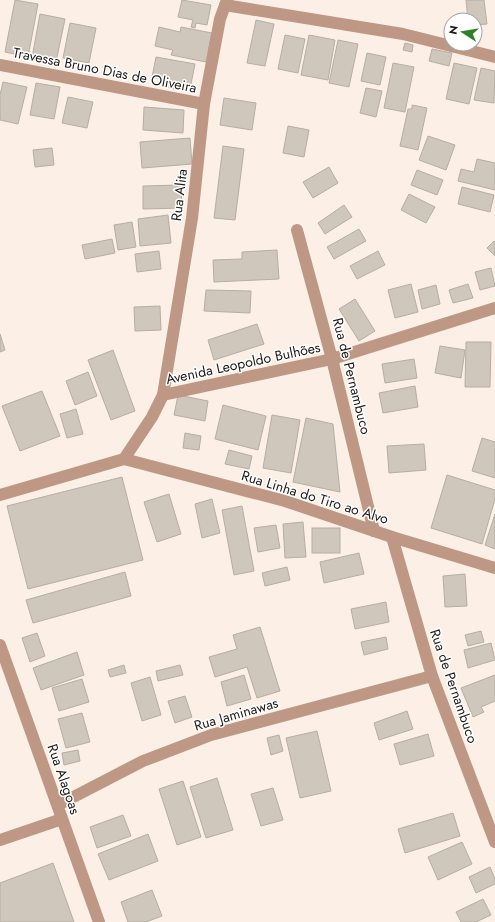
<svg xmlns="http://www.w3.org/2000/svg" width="495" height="922" viewBox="0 0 495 922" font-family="Jost,sans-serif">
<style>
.building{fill:#cfc7bc;stroke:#b6aea4}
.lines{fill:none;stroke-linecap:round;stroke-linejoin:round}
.minor{stroke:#be9885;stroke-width:12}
.labels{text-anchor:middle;stroke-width:3;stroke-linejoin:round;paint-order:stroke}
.street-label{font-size:14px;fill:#1d1916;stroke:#fff}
</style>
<rect width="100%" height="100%" fill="#fbefe6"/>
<g class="building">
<polygon points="15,0 38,4 28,57 5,52"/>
<polygon points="182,0 211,5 207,25 196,23 195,28 191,27 193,20 178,17"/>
<polygon points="466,0 484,0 487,24 475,25 475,20 468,20"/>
<polygon points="40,14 65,19 56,62 32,58"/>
<polygon points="256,20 274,24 265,66 247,63"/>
<polygon points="70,23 96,28 89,63 63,58"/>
<polygon points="159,27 180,32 181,27 212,33 206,62 171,55 173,50 155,46"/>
<polygon points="285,35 305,39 298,73 278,69"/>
<polygon points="309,35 335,40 328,80 301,75"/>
<polygon points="338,40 358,44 349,87 329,83"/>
<polygon points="405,43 413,45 412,52 403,50"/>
<polygon points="432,49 452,53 449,66 429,61"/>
<polygon points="367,53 386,57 380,85 361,81"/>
<polygon points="156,57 195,64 191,84 178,82 176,89 169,88 170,80 152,77"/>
<polygon points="393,63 414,67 405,112 384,108"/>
<polygon points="454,63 477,68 469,104 446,99"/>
<polygon points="481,68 495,71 494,103 474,100"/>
<polygon points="3,82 27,87 18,124 0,120 0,95"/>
<polygon points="36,83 60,87 54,119 30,115"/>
<polygon points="366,88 382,91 376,117 360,113"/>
<polygon points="68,97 93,102 87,128 62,123"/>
<polygon points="224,98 256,103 252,130 220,125"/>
<polygon points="412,105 427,108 418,150 400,146 408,109 412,109"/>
<polygon points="144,107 184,110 183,133 143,130"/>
<polygon points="288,126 309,130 304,157 283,153"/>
<polygon points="428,136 455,145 446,170 419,160"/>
<polygon points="190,138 192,164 142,168 140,142"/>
<polygon points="223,146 244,149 235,220 214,218"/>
<polygon points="52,148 54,165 35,167 33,150"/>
<polygon points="477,159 495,163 495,190 458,181 461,169 474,172"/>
<polygon points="329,167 338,183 313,198 303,182"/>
<polygon points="417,170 443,180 437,195 411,185"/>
<polygon points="181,185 182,208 143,209 143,186"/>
<polygon points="462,187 494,195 490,212 458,204"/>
<polygon points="409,194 435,207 426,223 401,210"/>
<polygon points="344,205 352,217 325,234 318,223"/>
<polygon points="168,215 171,243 140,246 138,219"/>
<polygon points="132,222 136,247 118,250 114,225"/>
<polygon points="359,229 366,241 334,259 327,247"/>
<polygon points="112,239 115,253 85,259 82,245"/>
<polygon points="494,241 495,242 495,256 487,248"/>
<polygon points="277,250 279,279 214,282 213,260 242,259 242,252"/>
<polygon points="159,251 161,269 137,272 135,254"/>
<polygon points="378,251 385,265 357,279 350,266"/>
<polygon points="491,268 495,286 480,290 475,272"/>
<polygon points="411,284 418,312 395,318 388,290"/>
<polygon points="468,284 473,298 453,303 449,290"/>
<polygon points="436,285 440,304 422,309 418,290"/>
<polygon points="206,290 251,291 250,313 204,311"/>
<polygon points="355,299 375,331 359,341 339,309"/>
<polygon points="160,306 161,330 135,331 134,307"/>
<polygon points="257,324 264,344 214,360 208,340"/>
<polygon points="0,334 5,350 0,352"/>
<polygon points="466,342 491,342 490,387 465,387"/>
<polygon points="440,346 465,350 461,378 435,373"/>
<polygon points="113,350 135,411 111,420 88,360"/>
<polygon points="414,359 417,378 385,383 382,364"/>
<polygon points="88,372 97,396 75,405 66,381"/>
<polygon points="415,386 418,407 383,413 379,393"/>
<polygon points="42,391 60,436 20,451 2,406"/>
<polygon points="178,395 208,401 205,421 174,415"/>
<polygon points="223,405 266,416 258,450 215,439"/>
<polygon points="76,409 83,434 67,438 60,414"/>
<polygon points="272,415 300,420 291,473 263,468"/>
<polygon points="306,418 333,424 340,492 293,482"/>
<polygon points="185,433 201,436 199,450 183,448"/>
<polygon points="482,438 495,442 495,478 472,471"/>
<polygon points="424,444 426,470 389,473 387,446"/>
<polygon points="229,450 252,456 249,469 225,464"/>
<polygon points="447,475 495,490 495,499 482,544 431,528"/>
<polygon points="122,477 143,560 28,589 7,506"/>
<polygon points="169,494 181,534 157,542 144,502"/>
<polygon points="212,499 220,533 202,538 195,504"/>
<polygon points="242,506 254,571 234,575 222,510"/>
<polygon points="495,514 495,549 485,545"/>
<polygon points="303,522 306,557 285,558 283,524"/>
<polygon points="276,525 280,548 258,552 254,528"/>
<rect x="312" y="528" width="28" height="25"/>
<polygon points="359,553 364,574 324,583 320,562"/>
<polygon points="287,567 290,580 265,586 262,573"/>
<polygon points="125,572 131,596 33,623 26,600"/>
<polygon points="465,574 467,606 445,607 443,576"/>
<polygon points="386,602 389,622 355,629 351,609"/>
<polygon points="260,627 280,691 257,698 247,667 215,677 209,657 237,649 233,635"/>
<polygon points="481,631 484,642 468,646 465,635"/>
<polygon points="37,633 45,656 30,662 22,638"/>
<polygon points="386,637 388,649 364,655 361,642"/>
<polygon points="491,643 495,660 468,668 464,650"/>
<polygon points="77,652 84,675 41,690 33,668"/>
<polygon points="124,665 126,673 110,677 108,670"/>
<polygon points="180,665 183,675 158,681 156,671"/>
<polygon points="244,675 251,699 227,706 221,682"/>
<polygon points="495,675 495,701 481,707 484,712 473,717 461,688"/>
<polygon points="150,677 161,715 142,721 131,683"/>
<polygon points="82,679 89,702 59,711 52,688"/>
<polygon points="185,696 192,717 175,723 168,701"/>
<polygon points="407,711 413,729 379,740 374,723"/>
<polygon points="82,713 90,742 66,748 58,719"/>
<polygon points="317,731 331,791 300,798 286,738"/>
<polygon points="428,734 434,756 400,765 394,744"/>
<polygon points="279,735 283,751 271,755 267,738"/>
<polygon points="78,750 80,761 64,765 62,753"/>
<polygon points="217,778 233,830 206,838 190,787"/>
<polygon points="183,781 201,837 177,845 159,789"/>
<polygon points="273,788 283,820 261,826 251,794"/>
<polygon points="453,813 460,836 405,853 398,829"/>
<polygon points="123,815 131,836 97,848 90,827"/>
<polygon points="148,834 158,861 109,880 98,854"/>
<polygon points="462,842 472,864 438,880 428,857"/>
<polygon points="53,863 74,922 0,922 0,883"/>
<polygon points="490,867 495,879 495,884 476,893 469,877"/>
<polygon points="152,890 162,916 146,922 128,922 121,902"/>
<polygon points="483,899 491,915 476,922 461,922 456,912"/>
</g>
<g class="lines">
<g class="minor">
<polyline points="225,5 403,34 495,57"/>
<polyline points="0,65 204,104"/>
<polyline points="297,230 332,359 374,531"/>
<polyline points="163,395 332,359 495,308"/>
<polyline points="124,459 285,501 392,537 495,568"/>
<polyline points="0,495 124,459 152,417 163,395 192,218 204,104 220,19 227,0"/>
<polyline points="392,537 432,676 495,842"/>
<polyline points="0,645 99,922"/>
<polyline points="58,805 143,761 211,735 432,676"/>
<polyline points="0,840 62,819"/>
</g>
</g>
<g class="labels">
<g class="street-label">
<text transform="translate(105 70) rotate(11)" y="5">Travessa Bruno Dias de Oliveira</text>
<text transform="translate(179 195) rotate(-83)" y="5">Rua Alita</text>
<text transform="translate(243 363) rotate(-12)" y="5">Avenida Leopoldo Bulhões</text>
<text transform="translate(352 376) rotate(76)" y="5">Rua de Pernambuco</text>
<text transform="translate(315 497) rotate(17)" y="5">Rua Linha do Tiro ao Alvo</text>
<text transform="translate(454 686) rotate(71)" y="5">Rua de Pernambuco</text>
<text transform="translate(236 714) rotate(-16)" y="5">Rua Jaminawas</text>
<text transform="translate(64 779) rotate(71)" y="5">Rua Alagoas</text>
</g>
</g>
<g transform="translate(463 32) rotate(282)"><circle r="19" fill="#ffffff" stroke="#a5a3a2"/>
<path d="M0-3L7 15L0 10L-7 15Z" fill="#327f28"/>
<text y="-6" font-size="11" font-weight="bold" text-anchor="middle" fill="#1d1916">N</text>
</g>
</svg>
